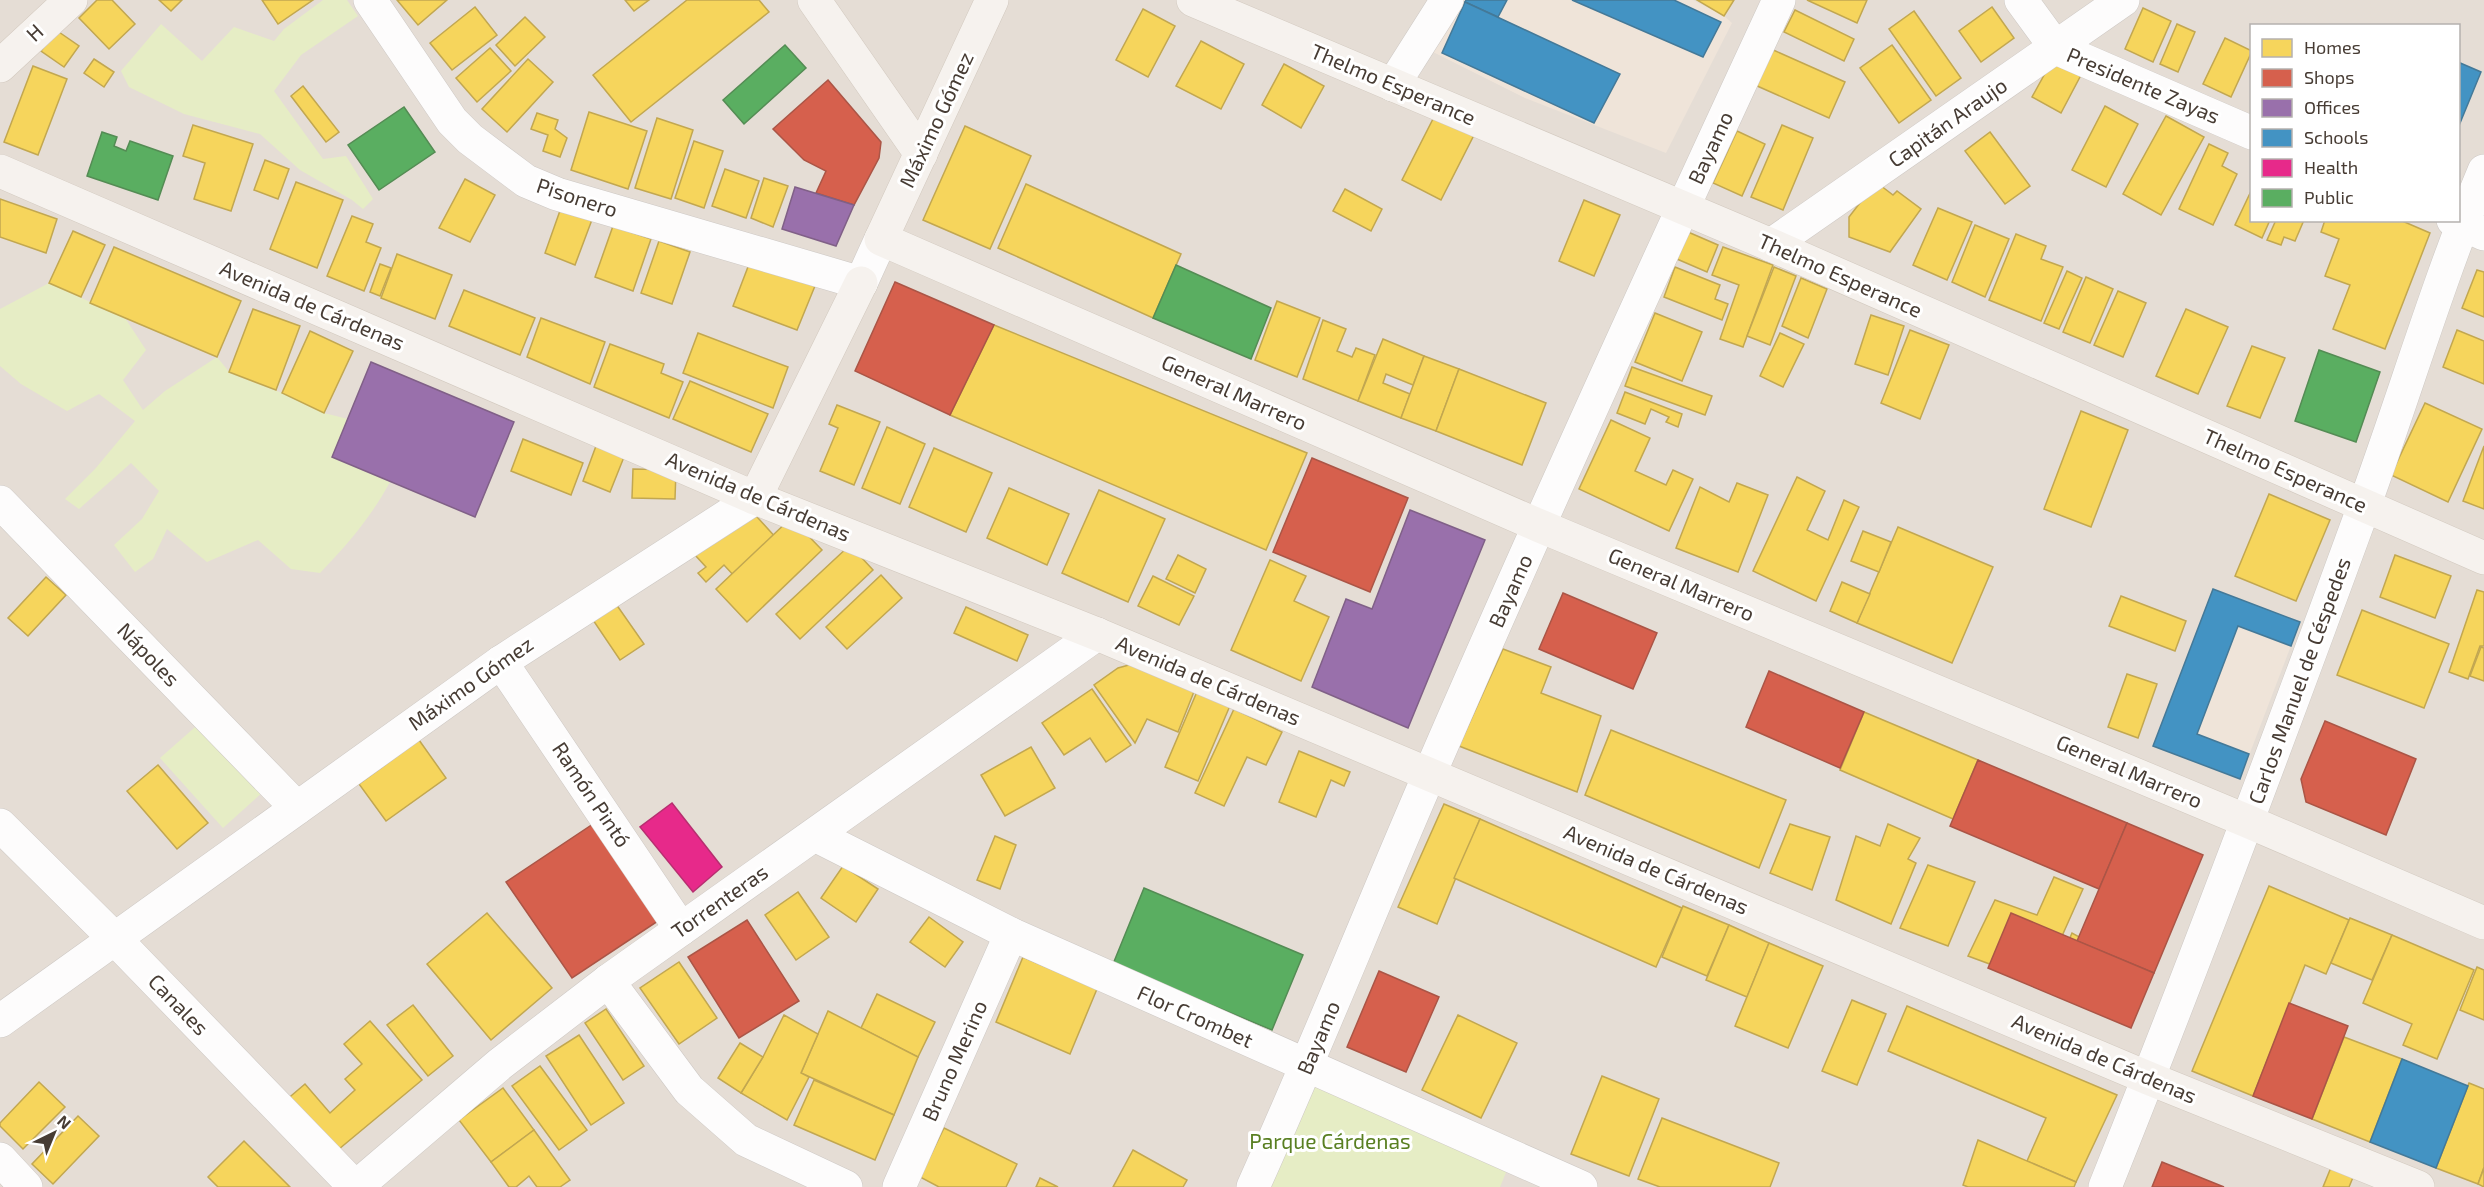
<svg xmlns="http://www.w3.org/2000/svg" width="2484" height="1187" viewBox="0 0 2484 1187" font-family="'Exo 2',sans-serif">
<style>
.residential{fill:#e5ddd5;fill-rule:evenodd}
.education{fill:#efe4d9}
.green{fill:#e6edc5}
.homes{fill:#f6d55c;stroke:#c2a750;stroke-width:1.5}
.shops{fill:#d6604d;stroke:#ab5546;stroke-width:1.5}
.offices{fill:#9970ab;stroke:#806087;stroke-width:1.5}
.schools{fill:#4393c3;stroke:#447998;stroke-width:1.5}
.health{fill:#e7298a;stroke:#b72f70;stroke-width:1.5}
.public{fill:#5aae61;stroke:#548c54;stroke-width:1.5}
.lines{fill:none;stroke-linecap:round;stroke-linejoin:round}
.minor-casing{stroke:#cdc8c4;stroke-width:34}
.tertiary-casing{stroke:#cdc8c4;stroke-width:34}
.secondary-casing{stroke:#d2c9bf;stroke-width:34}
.minor{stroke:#fdfcfc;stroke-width:33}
.tertiary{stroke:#fdfcfc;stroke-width:33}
.secondary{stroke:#f6f2ee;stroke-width:33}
.labels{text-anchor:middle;stroke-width:6;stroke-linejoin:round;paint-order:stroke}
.street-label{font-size:21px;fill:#473c34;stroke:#fff}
.park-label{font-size:21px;fill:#597f21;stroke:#fff}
</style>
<rect width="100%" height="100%" fill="#f0ece8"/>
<path class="residential" d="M0,0h2484v1187h-2484zM2252,26h206v194h-206z"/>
<g class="education">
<polygon points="1461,0 1693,0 1724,16 1732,23 1666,153 1525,98 1429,50"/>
<polygon points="2213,589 2300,622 2240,779 2153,746"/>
</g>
<g class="green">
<polygon points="323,0 347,0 358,16 301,55 274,91 323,159 346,156 373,199 363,209 352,200 300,170 260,134 184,114 129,87 121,71 161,24 202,61 234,27 274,41 284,29"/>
<path d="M49,283l76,35 21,32 -23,30 20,30 22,-19 52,-34 13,16 52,20 42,20 24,6 -16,38 58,25c-19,35 -42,62 -70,91l-29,-4 -33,-29 -51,22 -40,-33 -14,30 -18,13 -21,-27 28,-26 17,-28 -28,-28 -52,46 -14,-10 30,-30 40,-48 -36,-27 -32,17 -46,-27 -21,-18v-57z"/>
<polygon points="202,721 264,791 223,828 160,758"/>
<polygon points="1307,1083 1507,1170 1500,1187 1262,1187"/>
</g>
<g class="homes">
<polygon points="97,0 112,0 135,24 109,49 79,18"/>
<polygon points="159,0 182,0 171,11"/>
<polygon points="262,0 313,0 278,24"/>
<polygon points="397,0 447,0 418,25"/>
<polygon points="625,0 649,0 634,11"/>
<polygon points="687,0 759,0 769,12 631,122 593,75"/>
<polygon points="1697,0 1734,0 1724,16"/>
<polygon points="1807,0 1867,0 1857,23"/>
<polygon points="475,7 497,35 452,70 430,43"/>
<polygon points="1992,7 2014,38 1981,62 1959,31"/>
<polygon points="2143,8 2171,21 2153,62 2125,49"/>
<polygon points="1143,9 1175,26 1148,77 1116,60"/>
<polygon points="1795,10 1854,39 1844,61 1784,32"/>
<polygon points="1914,11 1961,78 1936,96 1889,29"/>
<polygon points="525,17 545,37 515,66 496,45"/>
<polygon points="2177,24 2195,32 2178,72 2160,64"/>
<polygon points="56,30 79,46 64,67 41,51"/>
<polygon points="2225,38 2252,51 2231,97 2203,84"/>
<polygon points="1201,41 1244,64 1221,109 1176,86"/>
<polygon points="1892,45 1931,100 1899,123 1860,68"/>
<polygon points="490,48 511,71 477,102 456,78"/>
<polygon points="1771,49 1845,82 1829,118 1755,85"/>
<polygon points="94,59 114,72 104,87 84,73"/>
<polygon points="528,59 553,82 507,132 482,109"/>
<polygon points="2053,59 2081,75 2061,113 2032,97"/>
<polygon points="1284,64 1324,86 1301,128 1262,105"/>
<polygon points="33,66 67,79 38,155 4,142"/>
<polygon points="303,86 339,132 326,142 291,96"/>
<polygon points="2105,106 2138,124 2106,187 2072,170"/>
<polygon points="589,112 647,131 628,189 571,170"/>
<polygon points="537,113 558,120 555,129 567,138 560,157 543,151 548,135 531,129"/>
<polygon points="1435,115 1474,135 1441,200 1402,180"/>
<polygon points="2166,116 2204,137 2161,215 2123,194"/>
<polygon points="657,118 693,130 671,199 635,188"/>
<polygon points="193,125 253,144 231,211 194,199 205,163 183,156"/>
<polygon points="1782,125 1813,138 1783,210 1751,197"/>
<polygon points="965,126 1031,156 990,249 923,220"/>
<polygon points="1737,131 1765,144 1742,196 1713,183"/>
<polygon points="1990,132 2030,186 2005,204 1965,151"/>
<polygon points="694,141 723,151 704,208 675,198"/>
<polygon points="2209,144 2228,153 2222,166 2237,174 2213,225 2179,209"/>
<polygon points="265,160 289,169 278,199 254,190"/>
<polygon points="725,169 759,181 746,218 712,206"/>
<polygon points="764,178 788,186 773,227 751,218"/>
<polygon points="465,179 495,195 470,242 439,228"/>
<polygon points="296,182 343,200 317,268 270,249"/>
<polygon points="1876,182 1893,195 1897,191 1921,209 1890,252 1849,237 1849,217"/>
<polygon points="1026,184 1181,254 1153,318 998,248"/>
<polygon points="1345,189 1382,209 1371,231 1333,211"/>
<polygon points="2252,189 2252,220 2270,220 2262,238 2235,225"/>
<polygon points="0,199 57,219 46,253 0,237"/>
<polygon points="1584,200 1620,215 1594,276 1559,261"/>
<polygon points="562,205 593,217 575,265 545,253"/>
<polygon points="1938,208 1972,222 1947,280 1913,265"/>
<polygon points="352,216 373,224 366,242 381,248 364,291 327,276"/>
<polygon points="2276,220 2304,220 2295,241 2284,237 2281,245 2267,240"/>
<polygon points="2325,220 2400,220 2430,233 2385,349 2333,329 2350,285 2325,276 2339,239 2321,232"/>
<polygon points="1975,225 2009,239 1985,297 1952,282"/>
<polygon points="613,226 651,239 633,291 595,277"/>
<polygon points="73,231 105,245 81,297 49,283"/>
<polygon points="1688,232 1718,245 1707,272 1677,259"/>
<polygon points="2016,234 2046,246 2041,259 2063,267 2041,321 1989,300"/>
<polygon points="659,241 690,252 672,304 641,293"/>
<polygon points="114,247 241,301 217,357 90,303"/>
<polygon points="1723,247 1773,265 1743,347 1720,339 1739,285 1712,275"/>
<polygon points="397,254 452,275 435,319 381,298"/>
<polygon points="751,259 817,281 797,330 733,306"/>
<polygon points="380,264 391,268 380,296 370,292"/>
<polygon points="1675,267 1720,285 1715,299 1728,304 1722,320 1664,297"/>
<polygon points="1774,267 1796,276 1770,345 1747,336"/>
<polygon points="2477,270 2484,272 2484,317 2462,308"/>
<polygon points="2067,271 2082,278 2059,329 2044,323"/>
<polygon points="2086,277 2113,289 2090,343 2063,332"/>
<polygon points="1801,278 1827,289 1808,338 1782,326"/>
<polygon points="464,290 535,318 520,355 449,326"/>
<polygon points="2118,291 2146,303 2123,357 2094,345"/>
<polygon points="1277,301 1320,318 1297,377 1255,360"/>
<polygon points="253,309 300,326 276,390 229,372"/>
<polygon points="2186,309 2228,327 2198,394 2156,376"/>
<polygon points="1655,313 1702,332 1682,381 1635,362"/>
<polygon points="1871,315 1904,326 1888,375 1855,364"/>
<polygon points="541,318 605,342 590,384 527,357"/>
<polygon points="1323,320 1346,329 1337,351 1352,357 1356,348 1375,355 1358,401 1303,379"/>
<polygon points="994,325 1307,453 1266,550 950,415"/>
<polygon points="1910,330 1949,345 1920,419 1881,403"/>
<polygon points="2457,330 2484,341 2484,384 2443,367"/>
<polygon points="310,331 353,351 324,413 282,393"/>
<polygon points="698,333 788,367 773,408 683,373"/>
<polygon points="1780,333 1804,344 1783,387 1760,376"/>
<polygon points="1383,339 1424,356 1413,385 1386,374 1383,383 1410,394 1401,418 1358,401"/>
<polygon points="610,344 664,364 661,373 683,382 669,418 594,387"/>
<polygon points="2252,346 2285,358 2260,418 2227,406"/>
<polygon points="1424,356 1459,369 1436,431 1401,418"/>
<polygon points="1632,367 1712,396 1705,415 1625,386"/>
<polygon points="1459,369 1546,403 1522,465 1436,431"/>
<polygon points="690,381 768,414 751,452 673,419"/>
<polygon points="1625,392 1682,414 1678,427 1666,422 1669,417 1651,409 1645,424 1617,413"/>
<polygon points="2425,403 2482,429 2448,502 2391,475"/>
<polygon points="837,405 880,422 854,485 820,471 838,428 829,424"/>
<polygon points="2081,411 2128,430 2091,527 2044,509"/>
<polygon points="1611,420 1650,438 1635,471 1666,485 1673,470 1693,479 1669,531 1579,489"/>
<polygon points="887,427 925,444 900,504 862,488"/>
<polygon points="523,439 583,463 571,495 511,471"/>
<polygon points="596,446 624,457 610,492 583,481"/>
<polygon points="2484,446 2484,509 2463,501"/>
<polygon points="934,448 992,473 966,532 909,507"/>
<polygon points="633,469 676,470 675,499 632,498"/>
<polygon points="1797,477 1825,491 1807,530 1828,540 1844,500 1859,507 1816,601 1753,571"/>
<polygon points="1737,483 1768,495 1738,572 1676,548 1700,487 1729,502"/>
<polygon points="1009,488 1069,514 1047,565 987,538"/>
<polygon points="1099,490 1165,519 1128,602 1062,573"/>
<polygon points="2269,494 2330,520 2296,601 2235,576"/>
<polygon points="749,508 778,540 736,578 724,565 706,582 698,573 706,567 695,555"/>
<polygon points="791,518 822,550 747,622 716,589"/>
<polygon points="1898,527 1993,567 1952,663 1857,623"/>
<polygon points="1863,531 1891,542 1879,572 1851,561"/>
<polygon points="850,545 873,570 800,639 776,614"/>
<polygon points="1178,555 1206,569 1195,593 1166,579"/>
<polygon points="2395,555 2451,576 2435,618 2380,597"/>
<polygon points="1270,560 1306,576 1294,601 1329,617 1301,681 1231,650"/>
<polygon points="881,575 902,598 847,649 826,627"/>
<polygon points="1153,576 1194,596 1179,625 1138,606"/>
<polygon points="46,577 66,595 28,636 8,618"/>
<polygon points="1842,582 1870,594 1857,623 1830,611"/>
<polygon points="2477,590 2484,592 2484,646 2480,646 2468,679 2449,672"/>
<polygon points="2121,596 2186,621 2175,651 2109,626"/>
<polygon points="616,604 644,644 620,660 593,620"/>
<polygon points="966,607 1028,635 1017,661 954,633"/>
<polygon points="2362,610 2449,644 2424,708 2337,675"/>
<polygon points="2481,647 2484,648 2484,681 2470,676"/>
<polygon points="1503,649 1551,667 1541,693 1601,716 1577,792 1459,746"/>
<polygon points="1136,663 1197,684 1178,732 1147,719 1135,743 1094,685 1118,668"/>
<polygon points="2127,674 2157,684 2138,738 2108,727"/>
<polygon points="1199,687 1232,701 1198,781 1165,767"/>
<polygon points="1092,689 1131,745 1106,762 1090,738 1064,755 1042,723"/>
<polygon points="1234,709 1282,732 1266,765 1247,757 1224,806 1195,793"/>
<polygon points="1864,712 1978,760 1953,819 1840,770"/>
<polygon points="1611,730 1786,800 1759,868 1585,795"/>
<polygon points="419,740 446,778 386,821 359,784"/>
<polygon points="1031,747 1055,788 1005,816 981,775"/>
<polygon points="1299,751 1350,772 1344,786 1331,780 1316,817 1279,802"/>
<polygon points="158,765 208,823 177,849 127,791"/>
<polygon points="1444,804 1480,819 1437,924 1398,907"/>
<polygon points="1480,819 1682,908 1656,967 1454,878"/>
<polygon points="1790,824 1830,837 1812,890 1770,873"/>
<polygon points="1888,824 1920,838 1908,859 1916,863 1891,924 1836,900 1856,836 1880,846"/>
<polygon points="995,836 1016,845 1000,889 977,880"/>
<polygon points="1928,865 1975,882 1948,946 1900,928"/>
<polygon points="843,866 878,889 856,922 821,898"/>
<polygon points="2054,877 2083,889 2041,983 1968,956 1995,900 2037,915"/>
<polygon points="2269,886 2349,920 2326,974 2305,965 2253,1096 2192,1071"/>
<polygon points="798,892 829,937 796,960 765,915"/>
<polygon points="1683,906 1729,925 1707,976 1662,957"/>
<polygon points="487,913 552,988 491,1040 427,964"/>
<polygon points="929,917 963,942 945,967 910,942"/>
<polygon points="2099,917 2137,935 2127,959 2146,966 2124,1012 2050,984 2072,933 2090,943"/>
<polygon points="2350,918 2392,935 2372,980 2331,963"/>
<polygon points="1729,925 1769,943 1747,997 1706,980"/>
<polygon points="2392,935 2474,970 2437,1059 2403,1045 2412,1024 2363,1003"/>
<polygon points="1769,943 1823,966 1788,1048 1735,1026"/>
<polygon points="1023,957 1097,989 1070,1054 996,1022"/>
<polygon points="679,962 717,1018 679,1044 640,988"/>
<polygon points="2477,967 2484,970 2484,1020 2460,1010"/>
<polygon points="877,994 935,1022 918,1057 861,1028"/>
<polygon points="1852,1000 1886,1014 1857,1085 1822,1071"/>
<polygon points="413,1005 453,1056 428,1076 387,1025"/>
<polygon points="1907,1006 2117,1095 2076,1182 2027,1161 2046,1118 1888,1051"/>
<polygon points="606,1009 644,1066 623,1080 585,1023"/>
<polygon points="828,1011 918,1057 894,1115 801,1073"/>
<polygon points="784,1015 818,1034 801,1073 809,1077 787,1120 741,1093 763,1057"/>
<polygon points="1458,1015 1517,1043 1481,1118 1422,1090"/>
<polygon points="370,1021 422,1080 333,1154 285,1101 305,1084 330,1113 355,1090 345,1079 362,1064 344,1044"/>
<polygon points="579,1035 624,1103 591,1125 546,1056"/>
<polygon points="2344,1037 2402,1059 2370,1142 2312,1119"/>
<polygon points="740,1043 763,1057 741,1093 718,1078"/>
<polygon points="540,1066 587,1130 559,1150 512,1086"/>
<polygon points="1602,1076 1659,1099 1629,1176 1571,1154"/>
<polygon points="814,1080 894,1115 875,1160 794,1125"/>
<polygon points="39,1082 65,1107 23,1149 0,1126 0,1123"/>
<polygon points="2469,1083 2484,1089 2484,1167 2478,1184 2436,1168"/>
<polygon points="503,1088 534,1130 491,1162 459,1120"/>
<polygon points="78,1116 99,1136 53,1184 32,1164"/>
<polygon points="1662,1118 1779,1163 1770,1187 1660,1187 1638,1179"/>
<polygon points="944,1128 1017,1164 1006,1187 939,1187 920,1177"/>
<polygon points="534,1130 570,1180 560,1187 537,1187 529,1176 516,1187 509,1187 491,1162"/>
<polygon points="1978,1140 2076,1182 2074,1187 1968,1187 1963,1185"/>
<polygon points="244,1141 290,1187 218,1187 208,1177"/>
<polygon points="1133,1150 1187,1180 1183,1187 1113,1187"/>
<polygon points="2332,1165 2354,1175 2349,1187 2323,1187"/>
<polygon points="2484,1168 2484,1187 2478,1184"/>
<polygon points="1040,1178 1058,1187 1036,1187"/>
</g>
<g class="shops">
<polygon points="828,80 881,142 879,158 854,205 816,193 826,171 804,160 773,129"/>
<polygon points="895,282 994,325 950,415 855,371"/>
<polygon points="1312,458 1408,498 1370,592 1273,552"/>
<polygon points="1563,593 1657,633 1633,689 1539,649"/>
<polygon points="1769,671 1864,712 1840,768 1746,727"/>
<polygon points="2325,721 2416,759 2386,835 2306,802 2301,779"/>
<polygon points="1978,760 2127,823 2099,889 1950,826"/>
<polygon points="596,822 661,919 572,978 506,882"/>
<polygon points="2127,823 2203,855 2154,973 2077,941"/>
<polygon points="2011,913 2154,973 2131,1028 1988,968"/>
<polygon points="747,920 799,1001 739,1038 688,957"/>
<polygon points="1379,971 1439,997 1406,1072 1347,1047"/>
<polygon points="2289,1003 2348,1026 2312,1119 2253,1096"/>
<polygon points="2162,1162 2224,1187 2152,1187"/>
</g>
<g class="offices">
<polygon points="795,187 854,205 836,246 782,229"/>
<polygon points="371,362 514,422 475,517 332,457"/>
<polygon points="1410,510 1485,540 1408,728 1312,687 1346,599 1372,609"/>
</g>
<g class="schools">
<polygon points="1466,0 1507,0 1498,17 1465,2"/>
<polygon points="1572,0 1674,0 1721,22 1703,57"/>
<polygon points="1465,2 1620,74 1594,123 1442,53"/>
<polygon points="2458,62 2481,72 2458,128"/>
<polygon points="2213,589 2300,622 2291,646 2238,626 2197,734 2249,754 2240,779 2153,746"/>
<polygon points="2402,1059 2468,1086 2436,1168 2370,1142"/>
</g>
<polygon class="health" points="672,803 722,867 693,892 640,827"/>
<g class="public">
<polygon points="785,45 806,68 744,124 723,100"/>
<polygon points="404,107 435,152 379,190 348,145"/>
<polygon points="102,132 117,137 114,146 126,151 130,141 173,156 158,200 87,176"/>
<polygon points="1176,265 1271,308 1251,359 1153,318"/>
<polygon points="2319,350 2380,372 2356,442 2295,421"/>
<polygon points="1144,888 1303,955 1272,1030 1113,964"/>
</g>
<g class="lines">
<defs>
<g id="minor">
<polyline points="370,0 452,121 470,139 526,181 557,194 861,283"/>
<polyline points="2021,0 2056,48 2252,133"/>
<polyline points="1393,85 1447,0"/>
<polyline points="2453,220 2484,234"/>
<polyline points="1771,245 2123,0"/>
<polyline points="0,502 297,808"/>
<polyline points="501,662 681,929"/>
<polyline points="0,825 115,939 355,1187"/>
<polyline points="815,835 1011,934 1581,1187"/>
<polyline points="0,1021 501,662 755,498"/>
<polyline points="0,1159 26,1187"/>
<polyline points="899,1187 1011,934"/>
</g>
<g id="tertiary">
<polyline points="861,283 881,239"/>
<polyline points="608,981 689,1090 746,1140 846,1187"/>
<polyline points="356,1187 500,1064 608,981 1097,634"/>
<path d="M1253,1187c62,-137 117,-276 177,-414 112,-259 230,-517 349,-773"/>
<path d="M2105,1187c90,-224 175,-451 258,-678 41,-112 75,-228 121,-338"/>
</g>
<g id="secondary">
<polyline points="814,0 921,154"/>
<polyline points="992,0 881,239 1540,526 2247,821 2484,923"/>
<polyline points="1193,0 1771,245 2484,558"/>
<polyline points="0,66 71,0"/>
<polyline points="0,171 755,498 1097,634 2148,1078 2418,1187"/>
<polyline points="755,498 861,283"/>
</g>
</defs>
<use href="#minor" class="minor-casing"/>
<use href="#tertiary" class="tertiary-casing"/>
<use href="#secondary" class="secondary-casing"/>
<use href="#minor" class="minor"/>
<use href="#tertiary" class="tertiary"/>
<use href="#secondary" class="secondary"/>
</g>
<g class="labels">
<g class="street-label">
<text transform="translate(35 33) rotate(-43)" y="7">H</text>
<text transform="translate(1393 85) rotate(23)" y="7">Thelmo Esperance</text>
<text transform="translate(2143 86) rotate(23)" y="7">Presidente Zayas</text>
<text transform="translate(937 120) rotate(-65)" y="7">Máximo Gómez</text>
<text transform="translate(1948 123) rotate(-35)" y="7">Capitán Araujo</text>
<text transform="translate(1711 148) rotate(-65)" y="7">Bayamo</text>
<text transform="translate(577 198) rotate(18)" y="7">Pisonero</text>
<text transform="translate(1840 276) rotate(24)" y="7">Thelmo Esperance</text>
<text transform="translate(312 306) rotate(23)" y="7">Avenida de Cárdenas</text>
<text transform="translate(1234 393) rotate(24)" y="7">General Marrero</text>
<text transform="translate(2285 471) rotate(24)" y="7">Thelmo Esperance</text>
<text transform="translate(758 497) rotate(23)" y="7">Avenida de Cárdenas</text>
<text transform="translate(1681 585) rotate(23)" y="7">General Marrero</text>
<text transform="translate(1511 591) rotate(-66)" y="7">Bayamo</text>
<text transform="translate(148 655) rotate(46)" y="7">Nápoles</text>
<text transform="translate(1208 681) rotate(23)" y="7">Avenida de Cárdenas</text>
<text transform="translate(2300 681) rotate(-70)" y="7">Carlos Manuel de Céspedes</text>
<text transform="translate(471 684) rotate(-35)" y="7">Máximo Gómez</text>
<text transform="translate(2129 772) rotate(23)" y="7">General Marrero</text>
<text transform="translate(591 795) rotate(56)" y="7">Ramón Pintó</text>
<text transform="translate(1656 870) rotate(23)" y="7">Avenida de Cárdenas</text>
<text transform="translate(720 902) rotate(-35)" y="7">Torrenteras</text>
<text transform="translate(178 1005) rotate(46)" y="7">Canales</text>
<text transform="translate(1195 1017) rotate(24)" y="7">Flor Crombet</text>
<text transform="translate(1319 1038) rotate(-67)" y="7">Bayamo</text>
<text transform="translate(2104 1059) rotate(23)" y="7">Avenida de Cárdenas</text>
<text transform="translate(955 1061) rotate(-66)" y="7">Bruno Merino</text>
</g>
<g class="park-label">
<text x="1330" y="1149">Parque Cárdenas</text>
</g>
</g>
<rect x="2250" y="24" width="210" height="198" fill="#ffffff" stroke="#b5b1ae" stroke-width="1.5"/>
<rect x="2262" y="39" width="30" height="18" fill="#f6d55c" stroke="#b5b1ae" stroke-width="1.5"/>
<text x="2304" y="54" font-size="18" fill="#473c34">Homes</text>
<rect x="2262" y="69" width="30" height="18" fill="#d6604d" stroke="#b5b1ae" stroke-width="1.5"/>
<text x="2304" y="84" font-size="18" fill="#473c34">Shops</text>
<rect x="2262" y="99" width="30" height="18" fill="#9970ab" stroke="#b5b1ae" stroke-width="1.5"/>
<text x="2304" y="114" font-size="18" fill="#473c34">Offices</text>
<rect x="2262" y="129" width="30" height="18" fill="#4393c3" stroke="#b5b1ae" stroke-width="1.5"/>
<text x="2304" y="144" font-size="18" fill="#473c34">Schools</text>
<rect x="2262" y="159" width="30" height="18" fill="#e7298a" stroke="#b5b1ae" stroke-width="1.5"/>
<text x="2304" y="174" font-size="18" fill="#473c34">Health</text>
<rect x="2262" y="189" width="30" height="18" fill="#5aae61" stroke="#b5b1ae" stroke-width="1.5"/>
<text x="2304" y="204" font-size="18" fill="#473c34">Public</text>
<g transform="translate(54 1133) rotate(43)" stroke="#ffffff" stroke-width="4.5" paint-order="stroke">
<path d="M0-4.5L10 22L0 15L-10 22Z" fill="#473c34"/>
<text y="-9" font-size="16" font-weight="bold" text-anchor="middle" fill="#473c34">N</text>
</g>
</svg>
